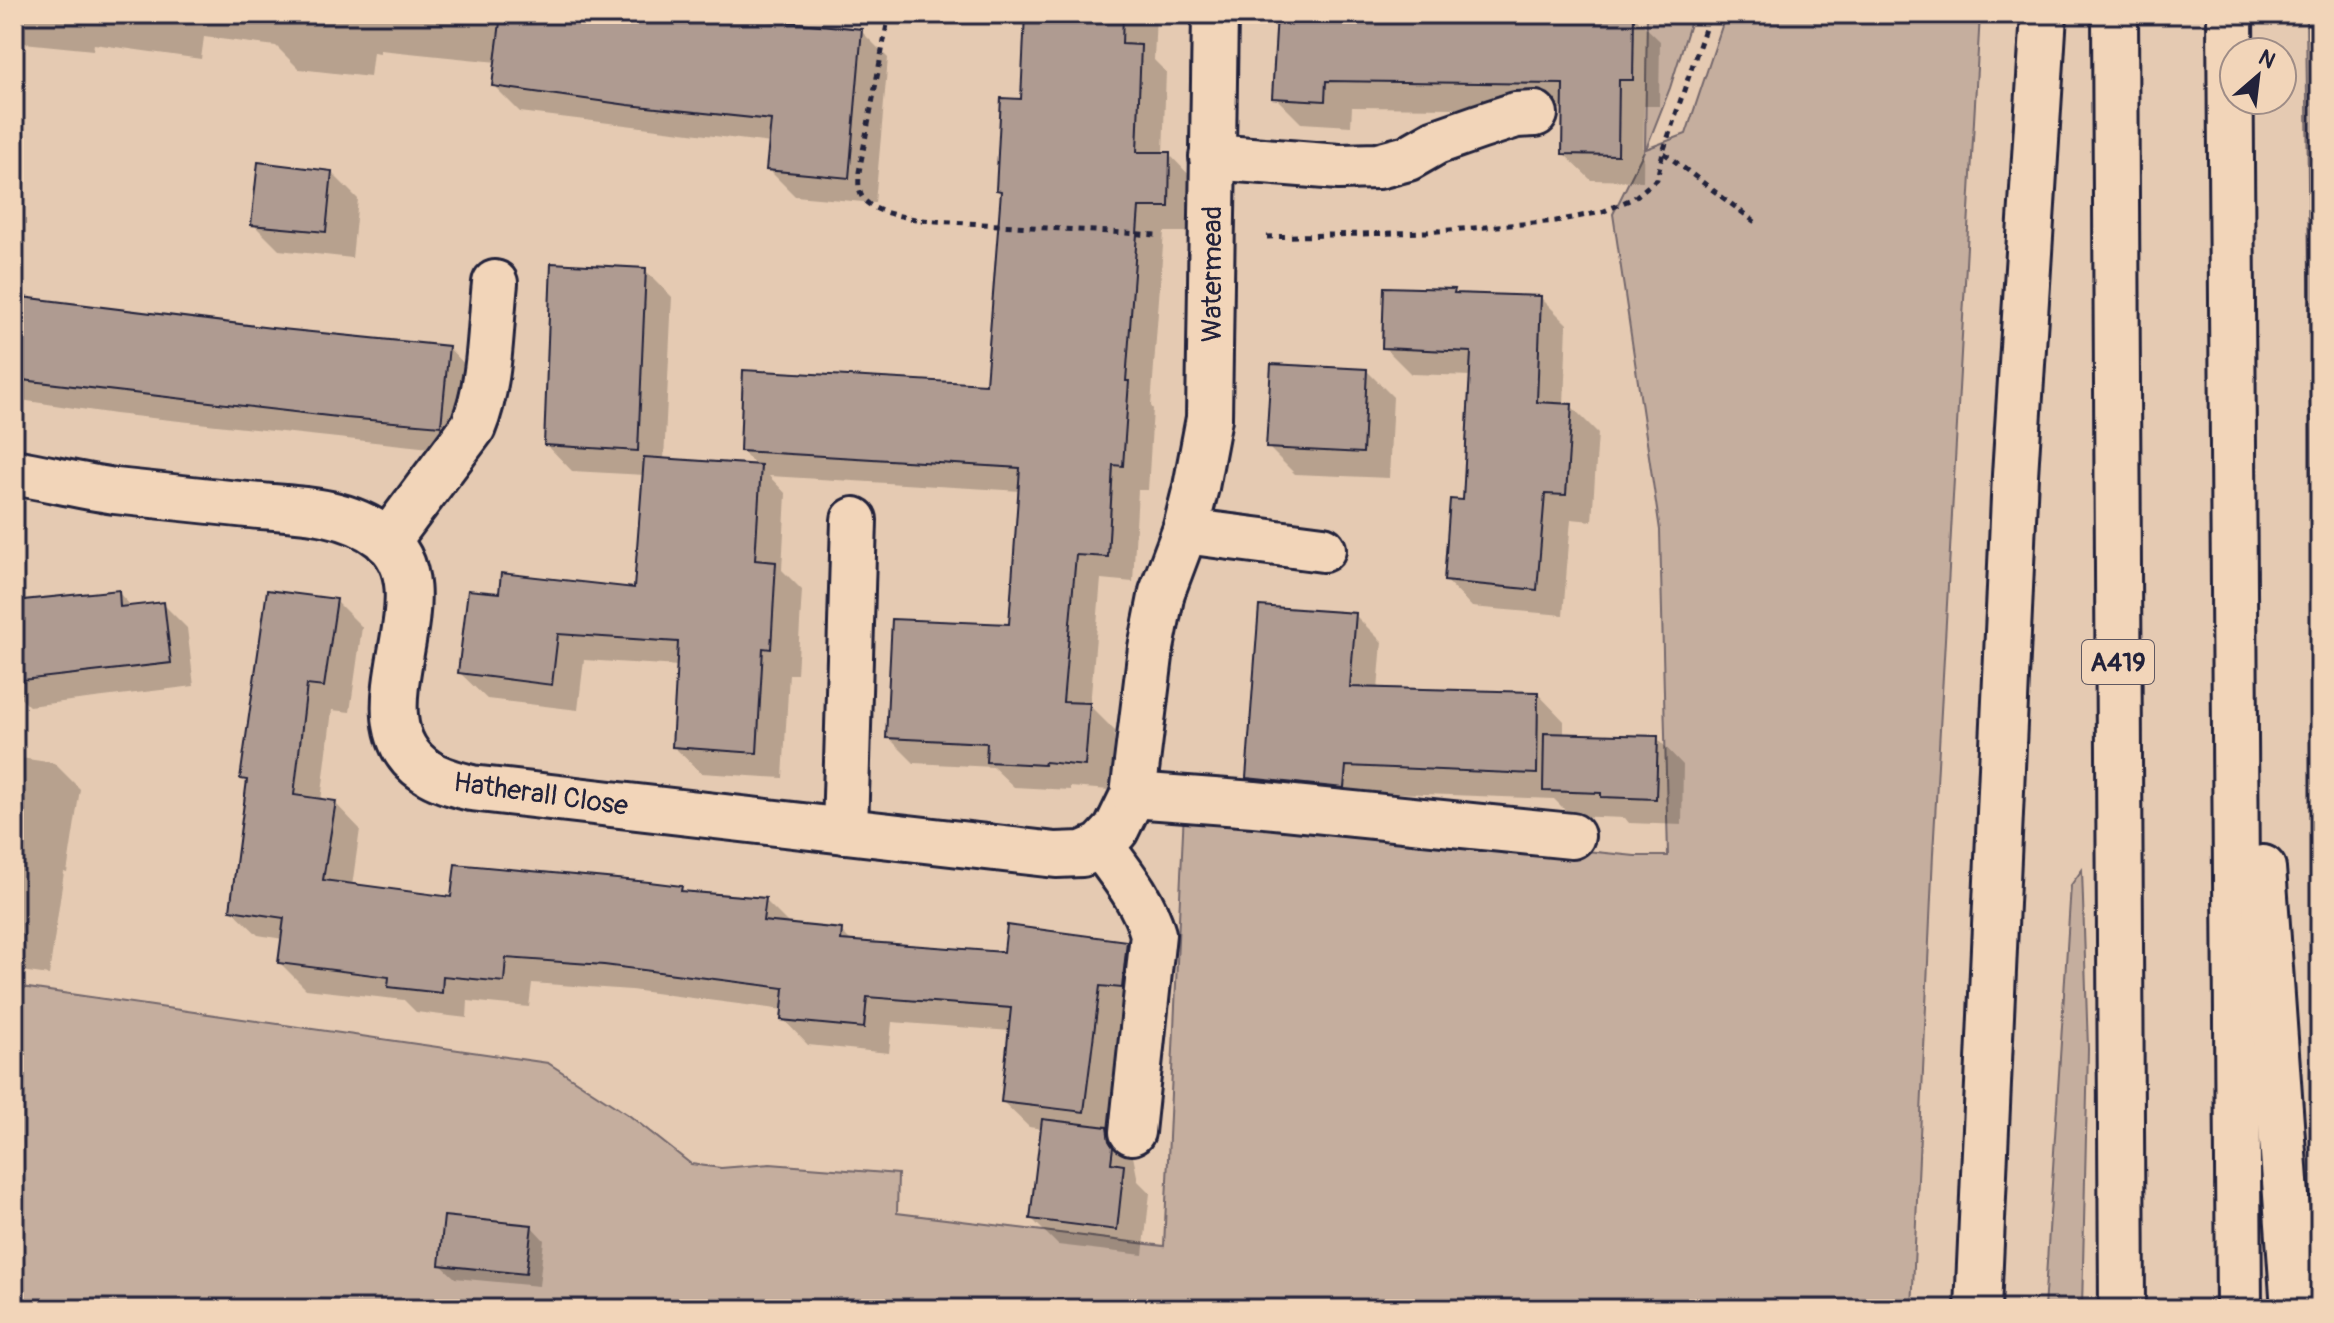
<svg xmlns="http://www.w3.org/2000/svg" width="2334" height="1323" viewBox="0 0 2334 1323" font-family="Pangolin,sans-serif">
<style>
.green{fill:#c5ae9e;stroke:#74686c;stroke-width:2}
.shadow{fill:#0003}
.building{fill:#af9b91;stroke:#22223b;stroke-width:2}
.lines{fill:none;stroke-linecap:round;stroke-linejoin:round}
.minor-casing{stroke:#22223b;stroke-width:50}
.highway-casing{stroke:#22223b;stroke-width:50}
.path{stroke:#22223b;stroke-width:5;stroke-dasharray:6 6;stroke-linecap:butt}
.minor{stroke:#f2d5b9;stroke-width:44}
.highway{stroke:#f2d5b9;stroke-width:44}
.labels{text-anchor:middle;stroke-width:8;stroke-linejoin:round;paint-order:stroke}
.shield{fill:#f2d5b9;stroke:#605861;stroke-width:2}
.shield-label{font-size:26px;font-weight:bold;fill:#22223b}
.street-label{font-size:28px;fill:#22223b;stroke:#f2d5b9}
</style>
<rect width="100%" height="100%" fill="#e5cab2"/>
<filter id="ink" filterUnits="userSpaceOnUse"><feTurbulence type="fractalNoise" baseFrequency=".0125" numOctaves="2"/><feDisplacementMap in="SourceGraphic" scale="16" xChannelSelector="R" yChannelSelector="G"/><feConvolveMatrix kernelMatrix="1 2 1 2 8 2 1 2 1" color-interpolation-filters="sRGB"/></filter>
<g filter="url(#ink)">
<g class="green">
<polygon points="1647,14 1693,14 1670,88 1646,149 1686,134 1726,14 1980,14 1933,854 1912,1309 14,1309 14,986 548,1063 630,1116 691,1164 721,1168 770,1164 898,1174 897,1213 1164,1246 1184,810 1635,856 1668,856 1660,530 1613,214 1645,149"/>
<polygon points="2306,14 2320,14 2320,663 2312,530"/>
<polygon points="2082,870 2088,1049 2082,1309 2044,1309 2071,885"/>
</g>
<g class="shadow">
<polygon points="14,14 686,14 861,31 888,58 875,203 795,196 768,169 771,143 520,112 494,86 497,62 380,50 380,53 373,52 370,77 299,69 276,46 204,37 201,59 94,44 93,50 14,42"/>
<polygon points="1027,14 1156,14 1154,60 1166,72 1163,154 1169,154 1194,180 1194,232 1164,232 1151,406 1153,409 1148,490 1138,490 1133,582 1101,579 1090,706 1115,731 1110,790 1070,787 1070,790 1014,787 993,767 914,763 888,737 1011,626 1021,491 769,476 786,494 782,570 802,590 797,674 789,674 783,778 701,773 674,747 679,666 584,660 578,710 487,699 460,673 501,595 636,590 645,475 572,471 546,444 645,270 672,297 664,460 758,467 742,451 988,386 1002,194 998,190 1023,102"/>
<polygon points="1279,14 1633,15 1660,41 1659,106 1644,106 1643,181 1591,180 1564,154 1565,109 1352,107 1351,126 1301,123 1275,97"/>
<polygon points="332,173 358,199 352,258 279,250 253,224"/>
<polygon points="1454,291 1458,295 1541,298 1567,324 1564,406 1571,406 1598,433 1592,521 1571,519 1563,615 1472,607 1446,580 1465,502 1472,376 1411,374 1384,347"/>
<polygon points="14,298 106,311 448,347 474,374 467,452 115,414 14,399"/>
<polygon points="1367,371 1393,397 1389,478 1295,474 1268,447"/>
<polygon points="118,592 133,608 163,604 187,628 194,686 29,706 14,692 14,593 23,602"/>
<polygon points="336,601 362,627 350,712 332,710 321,801 335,803 360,829 352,886 453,899 681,888 686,893 765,900 791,926 841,931 853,943 1006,954 1126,942 1152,968 1126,1011 1110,1133 1133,1156 1138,1181 1150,1193 1143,1255 1058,1245 1032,1219 1042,1129 1029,1127 1003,1102 1011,1031 892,1022 889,1053 808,1045 783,1019 784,1010 631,990 532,983 529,1007 468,1001 467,1018 416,1012 404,1000 306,989 280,963 283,939 258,935 232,910 249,784 243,778"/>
<polygon points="1355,615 1382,642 1378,690 1538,694 1564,721 1564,735 1657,738 1683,765 1682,825 1629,823 1625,818 1571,816 1554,799 1372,792 1370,814 1275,804 1248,778"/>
<polygon points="14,757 54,763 80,789 67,873 64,872 49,975 14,970"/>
<polygon points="531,1226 544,1240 539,1286 455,1278 441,1265"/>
</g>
<g class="building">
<polygon points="501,14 703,14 862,29 849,178 766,170 771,120 628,105 492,86"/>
<polygon points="1025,14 1123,14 1122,44 1141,45 1137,152 1170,152 1169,207 1139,207 1126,381 1129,381 1123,466 1113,465 1108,557 1076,555 1063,702 1090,703 1085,766 1045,762 1044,765 986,762 987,743 886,738 892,619 1009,624 1020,468 740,451 743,370 986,384 1001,191 996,190 1001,98 1021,99"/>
<polygon points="1277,14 1634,14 1633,80 1619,80 1618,155 1562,154 1563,84 1326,81 1325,101 1272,98"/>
<polygon points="258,162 332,171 326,232 251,225"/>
<polygon points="551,263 646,268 638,451 544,445"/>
<polygon points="1384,287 1455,289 1454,293 1541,296 1537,402 1572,404 1566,495 1545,494 1537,590 1444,581 1450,499 1463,500 1471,352 1382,348"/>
<polygon points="14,296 272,328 449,346 441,426 346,418 14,379"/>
<polygon points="1271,364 1367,369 1363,453 1266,448"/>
<polygon points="644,457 761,465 755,560 776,562 771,649 763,648 757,753 672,747 678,642 558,634 552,685 458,673 468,590 499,593 501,573 634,588"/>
<polygon points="119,590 120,607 164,602 171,663 14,681 14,601"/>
<polygon points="267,590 337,599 324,687 307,685 294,795 336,801 323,880 451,897 455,864 649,882 682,886 681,891 766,898 763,921 842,929 841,940 1004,952 1007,925 1127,941 1122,988 1100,986 1084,1112 1001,1102 1011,1008 867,997 864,1028 781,1020 784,988 604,965 506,958 504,982 443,976 442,993 388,987 389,977 278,963 284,918 230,910 247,780 240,779"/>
<polygon points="1259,606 1356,613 1350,687 1538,692 1537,774 1346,766 1344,788 1246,778"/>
<polygon points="1544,733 1658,736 1656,799 1601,797 1601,793 1543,791"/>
<polygon points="1042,1119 1107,1127 1109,1141 1113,1147 1111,1163 1124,1165 1117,1230 1030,1219"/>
<polygon points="444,1216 532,1225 526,1274 439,1265"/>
</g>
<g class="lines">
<defs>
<g id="minor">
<polyline points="1212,157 1339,167 1378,166 1408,158 1436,142 1479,127 1516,115 1535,114"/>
<path d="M14,472c34,6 67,14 101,19 44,5 89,9 133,14 44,4 97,3 134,32 71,55 -36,181 44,234 13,9 30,13 45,17l585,67 26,-1 19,-8 15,-16 17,-35 18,-147 11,-56 23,-61 11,-44 13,-69 6,-404"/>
<polyline points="1185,531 1323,549"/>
<path d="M387,542l86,-115c18,-44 17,-98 22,-144"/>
<polyline points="1133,795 1254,804 1572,836"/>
<polyline points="845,831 854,520"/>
<path d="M1101,846c20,27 43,55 52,88l-21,198"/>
</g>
<g id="highway">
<polyline points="2115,14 2122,1309"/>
<polyline points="2230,14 2239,1309"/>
<polyline points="2263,868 2294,1309"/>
<polyline points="1978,1309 2015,475 2044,14"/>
</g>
</defs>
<use href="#minor" class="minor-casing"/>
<use href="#highway" class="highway-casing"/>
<g class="path">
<path d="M889,14l-30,158c0,6 -1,15 1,20 6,21 43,24 60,28l237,15"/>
<polyline points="1664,153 1755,222"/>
<polyline points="1267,237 1426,232 1556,221 1602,212 1634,198 1657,179 1663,152 1710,14"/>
</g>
<use href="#minor" class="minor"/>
<use href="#highway" class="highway"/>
</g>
</g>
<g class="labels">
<rect class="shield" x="2082" y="640" width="72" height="44" rx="6"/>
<g class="shield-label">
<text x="2118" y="671">A419</text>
</g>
<g class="street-label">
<text transform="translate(1211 274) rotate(-90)" y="10">Watermead</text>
<text transform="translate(541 793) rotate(8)" y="10">Hatherall Close</text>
</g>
</g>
<rect width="2334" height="1323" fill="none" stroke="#f2d5b9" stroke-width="48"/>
<rect x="24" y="24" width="2286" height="1275" fill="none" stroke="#22223b" stroke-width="3" filter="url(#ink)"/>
<g transform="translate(2258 76) rotate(28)"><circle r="38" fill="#f2d5b9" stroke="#9f8d87" stroke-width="2"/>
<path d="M0-6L14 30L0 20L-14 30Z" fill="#22223b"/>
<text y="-12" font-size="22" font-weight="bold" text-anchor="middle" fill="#22223b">N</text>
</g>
</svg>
